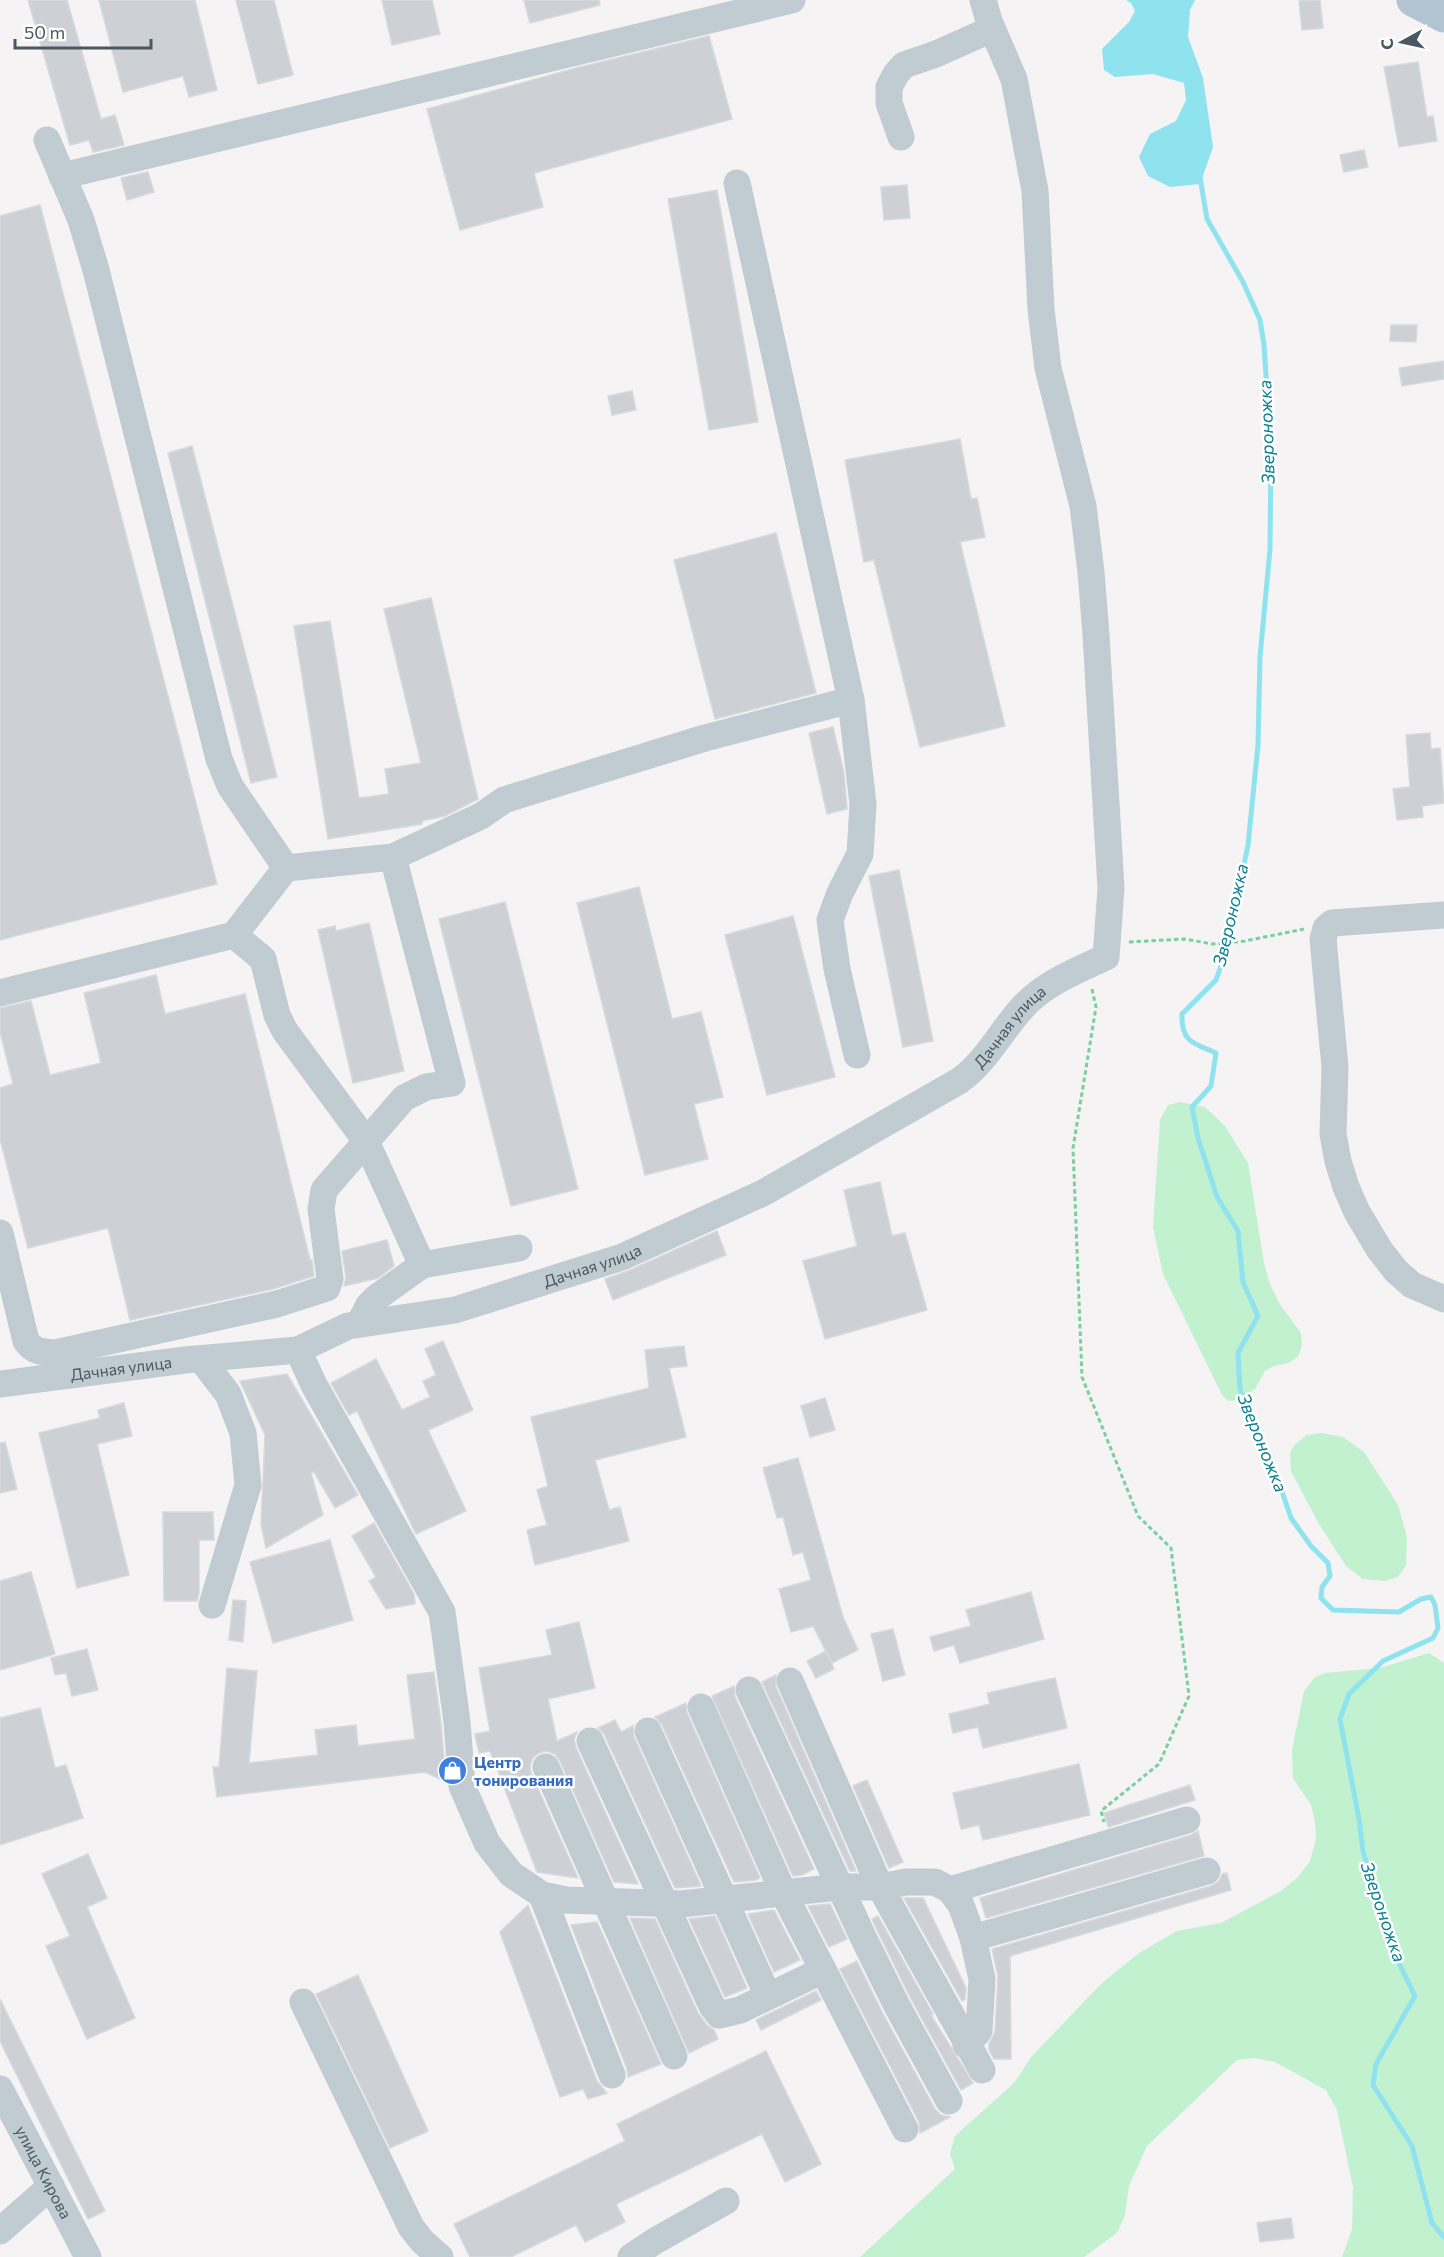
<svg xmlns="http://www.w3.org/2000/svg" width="1444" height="2257" viewBox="0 0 1444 2257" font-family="Commissioner,sans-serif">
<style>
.green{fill:#c2f1d0}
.water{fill:#8fe3ef}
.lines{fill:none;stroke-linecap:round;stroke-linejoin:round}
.stream{stroke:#8fe3ef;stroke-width:5}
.building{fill:#cdd0d5;stroke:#d6d9de;stroke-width:1.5}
.path{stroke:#79d09e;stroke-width:3;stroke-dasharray:4.5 3;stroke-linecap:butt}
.minor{stroke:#c0cbd2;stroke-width:27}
.major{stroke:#b2c4d1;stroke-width:33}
.labels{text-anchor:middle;stroke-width:5;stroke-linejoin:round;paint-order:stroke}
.street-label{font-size:16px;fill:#495861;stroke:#fff}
.shop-label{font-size:16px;font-weight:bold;fill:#366cbe;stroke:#fff;text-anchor:start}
.water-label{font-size:18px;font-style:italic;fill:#0b8293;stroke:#fff}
</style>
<rect width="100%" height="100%" fill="#f5f3f3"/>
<g class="green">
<polygon points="1180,1102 1205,1107 1225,1126 1248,1163 1264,1263 1270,1284 1279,1303 1301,1333 1302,1345 1298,1357 1288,1363 1274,1366 1265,1371 1255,1389 1238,1400 1228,1401 1222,1395 1163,1274 1153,1227 1160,1120 1168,1105"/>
<polygon points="1322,1433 1343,1437 1364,1452 1398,1505 1407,1537 1406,1565 1398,1577 1385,1581 1363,1579 1346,1566 1319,1524 1291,1471 1290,1454 1294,1445 1307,1435"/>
<polygon points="1429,1653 1444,1663 1444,2257 1342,2257 1352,2229 1353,2187 1337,2110 1326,2090 1275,2062 1254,2058 1237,2060 1147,2146 1129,2186 1125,2215 1117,2233 1084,2257 860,2257 955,2169 950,2154 955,2136 1015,2082 1031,2057 1102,1983 1139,1953 1177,1931 1221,1923 1281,1891 1298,1877 1310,1861 1316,1839 1315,1822 1311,1805 1293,1778 1292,1750 1304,1691 1315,1677 1325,1673 1380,1668"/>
</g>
<polygon class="water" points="1126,0 1195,0 1190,10 1188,37 1203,78 1213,147 1200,184 1170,187 1148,176 1139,157 1150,134 1176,121 1186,100 1184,83 1153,74 1115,77 1104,70 1102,49 1129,22 1135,11 1131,3"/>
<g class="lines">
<path class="stream" d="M1200,177l7,42 36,63 17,38 4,25 7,107 -1,97 -10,108 -2,88 -10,100 -13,64 -9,42 -10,29 -34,34c-1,28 11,29 34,39l-5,33 -19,21 6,31 19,59 21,34 5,51 15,34 -20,37 2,37 31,69 20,59 20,28 17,17 2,13 -8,11 -1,11 12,12 66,2 22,-13 10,-2 4,8 3,23 -5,10 -50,23 -34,33 -9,25 19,100 4,32 29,98 23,47 -39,68 -3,21 39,61 20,77 12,14"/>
</g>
<g class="building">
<polygon points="28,0 67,0 101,119 115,115 124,145 93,152 89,140 70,145"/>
<polygon points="99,0 195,0 217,90 189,97 183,76 123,92"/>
<polygon points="236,0 274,0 293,75 258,84"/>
<polygon points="382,0 432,0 440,34 392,45"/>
<polygon points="524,0 599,0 600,5 530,23"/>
<polygon points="1320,0 1323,28 1302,30 1299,1"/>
<polygon points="709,36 732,119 534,173 543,207 460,230 427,109 576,68"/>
<polygon points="1418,62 1427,117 1433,116 1437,141 1399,147 1384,67"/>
<polygon points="1364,150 1368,167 1344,172 1340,155"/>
<polygon points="148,172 154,192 127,200 121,178"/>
<polygon points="907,185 910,218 884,220 881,187"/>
<polygon points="717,190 758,422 709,430 668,199"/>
<polygon points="40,205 217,884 0,940 0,216"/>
<polygon points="1391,325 1417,325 1416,342 1390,341"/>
<polygon points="1444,361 1444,379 1402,386 1399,368"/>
<polygon points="632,391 636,410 612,415 608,396"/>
<polygon points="960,439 971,499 977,498 985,537 960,542 1005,726 920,747 874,560 864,562 845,460"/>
<polygon points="192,446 277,777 251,783 168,453"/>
<polygon points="776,533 816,693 715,719 674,560"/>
<polygon points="431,598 478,799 445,816 422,821 422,824 328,839 294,626 330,621 359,798 389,794 385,769 421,763 384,609"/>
<polygon points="833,727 844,773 847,809 827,814 809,733"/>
<polygon points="1430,733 1431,749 1440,748 1444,803 1422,806 1423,817 1397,820 1393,789 1410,787 1406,735"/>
<polygon points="899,870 933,1041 903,1047 869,876"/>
<polygon points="639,887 672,1019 701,1012 723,1097 694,1104 708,1159 645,1175 577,903"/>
<polygon points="505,902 578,1189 511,1206 439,919"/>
<polygon points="793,916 835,1077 767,1095 725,935"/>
<polygon points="369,923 404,1071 353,1083 318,930 335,926 336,931"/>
<polygon points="156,975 165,1014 245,994 310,1260 312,1260 314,1276 273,1289 130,1320 108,1228 28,1248 0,1139 0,1088 13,1084 0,1032 0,1008 31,1001 50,1075 101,1063 84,993"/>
<polygon points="880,1182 892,1236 905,1233 927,1310 825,1339 803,1261 857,1246 844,1190"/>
<polygon points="717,1231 726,1255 613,1300 605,1279 628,1271"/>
<polygon points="387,1240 394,1266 378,1278 344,1286 346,1277 342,1251"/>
<polygon points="443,1341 473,1410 428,1430 466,1511 416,1534 357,1411 349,1415 331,1383 376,1359 402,1410 430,1397 423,1381 436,1375 425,1349"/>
<polygon points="684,1346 687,1366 669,1368 686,1437 595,1460 609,1510 620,1507 629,1541 535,1565 527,1530 547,1525 537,1490 548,1486 531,1417 649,1388 645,1350"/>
<polygon points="287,1374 358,1495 335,1508 314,1472 311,1473 323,1515 266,1548 261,1524 265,1435 240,1381"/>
<polygon points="825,1398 835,1430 810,1437 801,1406"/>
<polygon points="124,1403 132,1436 97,1444 129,1575 77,1588 39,1433 100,1418 98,1410"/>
<polygon points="5,1442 17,1489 0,1493 0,1443"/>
<polygon points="798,1458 843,1617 858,1650 832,1663 813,1626 791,1632 779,1589 811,1580 803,1552 793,1555 783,1517 777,1518 763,1468"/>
<polygon points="163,1512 213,1512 214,1540 199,1540 199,1593 197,1601 164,1601"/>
<polygon points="374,1523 414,1594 415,1604 386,1609 369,1581 376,1577 352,1536"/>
<polygon points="330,1540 353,1620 273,1643 250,1562"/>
<polygon points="31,1572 55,1654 0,1670 0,1581"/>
<polygon points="1031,1592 1044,1639 960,1663 954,1645 934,1651 930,1637 971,1626 966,1610"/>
<polygon points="233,1600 246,1601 243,1642 229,1640"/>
<polygon points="579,1622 595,1688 548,1699 557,1741 577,1732 574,1739 576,1748 638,1884 614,1882 560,1761 555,1754 547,1751 539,1753 533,1758 530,1765 531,1773 578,1878 537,1872 490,1751 479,1753 475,1734 490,1731 479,1668 552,1655 546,1630"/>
<polygon points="893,1629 905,1675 883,1681 871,1634"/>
<polygon points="87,1649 98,1690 72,1696 66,1673 55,1675 51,1658"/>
<polygon points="826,1651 834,1669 816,1678 807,1661"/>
<polygon points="227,1668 257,1671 249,1763 318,1755 315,1730 356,1725 358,1746 415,1739 407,1675 434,1672 441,1724 446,1782 425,1772 217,1797 213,1767 219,1767"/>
<polygon points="776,1675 776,1687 856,1871 850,1871 762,1682"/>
<polygon points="1055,1678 1067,1728 983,1748 978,1727 953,1733 949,1714 990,1704 987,1693"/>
<polygon points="734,1686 735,1697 814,1869 802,1875 793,1876 712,1696"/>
<polygon points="686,1703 687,1713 760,1878 756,1880 734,1882 662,1725 655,1717"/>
<polygon points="40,1708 55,1768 66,1765 83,1818 0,1845 0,1718"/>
<polygon points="615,1720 621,1732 633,1726 634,1737 701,1886 675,1888 604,1734 598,1728"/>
<polygon points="1079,1764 1090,1815 983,1840 979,1825 961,1829 953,1793"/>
<polygon points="867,1780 903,1862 889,1868 853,1786"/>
<polygon points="1190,1785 1195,1800 1108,1827 1104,1813"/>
<polygon points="1198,1831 1204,1856 986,1918 980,1898 1191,1835"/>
<polygon points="88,1854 107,1898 87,1907 135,2018 87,2039 46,1946 70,1936 42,1874"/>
<polygon points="1227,1873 1231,1890 1010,1956 1011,2059 994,2059 989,2050 989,2044 995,2032 998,1976 992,1949 1211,1886 1219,1881 1222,1874"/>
<polygon points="904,1898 923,1898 966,1988 965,1999 962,2001"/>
<polygon points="830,1904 847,1939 829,1947 808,1906"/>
<polygon points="528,1905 597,2081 607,2093 588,2099 583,2089 560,2097 500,1932"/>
<polygon points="774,1910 800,1960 774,1972 748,1914"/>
<polygon points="715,1916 747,1988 725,1997 689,1919"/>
<polygon points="878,1916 933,2014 931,2015 973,2083 961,2090 910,1997 878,1932 872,1919"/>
<polygon points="630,1918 655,1919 698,2013 707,2025 714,2030 718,2039 689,2053"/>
<polygon points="597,1922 661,2064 628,2077 627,2069 571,1925"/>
<polygon points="857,1961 882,2012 935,2109 941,2115 950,2117 920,2133 919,2122 840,1969"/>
<polygon points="358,1975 428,2131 390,2148 316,1994"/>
<polygon points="816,1991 821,2000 761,2030 756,2020"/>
<polygon points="0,1999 105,2211 88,2219 0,2041"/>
<polygon points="766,2051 821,2164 785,2182 762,2134 616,2204 625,2222 585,2242 576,2225 511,2257 470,2257 454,2224 625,2141 617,2124"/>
<polygon points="1291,2218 1294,2238 1260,2242 1257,2223"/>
</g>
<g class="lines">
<g class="path">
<polyline points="1129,942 1184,939 1213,944 1245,941 1304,929"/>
<polyline points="1092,989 1096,1007 1073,1148 1082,1377 1138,1516 1171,1548 1189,1696 1159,1764 1101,1811 1104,1822"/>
</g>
<g class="minor">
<polyline points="901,137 889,103 889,87 896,74 904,65 936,54 992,29"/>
<polyline points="62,176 792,0"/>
<polyline points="737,183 851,700"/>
<polyline points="393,857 481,816 504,800 523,794 705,738 851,700 863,804 860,854 840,893 830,920 837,969 857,1055"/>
<polyline points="1444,915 1332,923 1326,928 1323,939 1335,1067 1333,1134 1338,1161 1346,1187 1357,1212 1379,1249 1396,1271 1412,1285 1444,1299"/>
<polyline points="234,935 263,959 277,1015 285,1031 366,1141 422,1265 376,1298 369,1305 359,1324"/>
<polyline points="0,993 234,935 286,868 230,786 219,759 96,270 81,220 47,140"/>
<path d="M0,1233l26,108c8,11 16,11 29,12l222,-49 50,-16 3,-9 -9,-70 3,-19 80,-92 22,-11 26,-4 -59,-226 -107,11"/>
<polyline points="422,1265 519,1248"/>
<polyline points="298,1350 314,1385 442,1612 457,1722 462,1786 487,1843 511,1874 542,1895 566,1900 681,1904 839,1887 880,1887 906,1882 935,1882 950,1890 961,1905 973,1938 982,1979 979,2031 966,2045"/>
<polyline points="201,1359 228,1394 243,1433 248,1485 212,1605"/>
<path id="s1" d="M0,1384l185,-24 113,-10 50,-24 107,-16 167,-53 141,-64 196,-112c28,-20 41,-49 64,-74 22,-24 53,-36 83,-50l5,-69 -15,-253 -5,-63 -8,-66 -35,-138 -7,-59 -6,-118 -21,-112 -25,-58 -6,-21"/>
<polyline points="790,1681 880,1887 982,2070"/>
<polyline points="749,1690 864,1939 896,2004 949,2101"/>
<polyline points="701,1707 784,1894 905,2129"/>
<polyline points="648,1731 768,1996"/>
<polyline points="590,1741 712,2006 719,2015 740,2010 823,1970"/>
<polyline points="546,1767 674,2056"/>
<polyline points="950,1890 1187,1820"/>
<polyline points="542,1895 612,2075"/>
<polyline points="973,1938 1207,1871"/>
<polyline points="303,2002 411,2227 422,2241 440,2257"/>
<path id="s2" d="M0,2089l88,168"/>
<polyline points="0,2231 51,2186"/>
<polyline points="631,2257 655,2241 726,2201"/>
</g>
<polyline class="major" points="1413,0 1444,16"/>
</g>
<defs>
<symbol id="shop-disc" viewBox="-11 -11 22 22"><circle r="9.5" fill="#3f7fe0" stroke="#fff"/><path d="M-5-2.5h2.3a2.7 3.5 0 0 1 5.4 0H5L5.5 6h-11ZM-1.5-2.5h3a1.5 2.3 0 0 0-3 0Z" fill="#fff"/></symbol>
</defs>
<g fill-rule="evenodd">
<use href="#shop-disc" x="436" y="1754" width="33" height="33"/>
</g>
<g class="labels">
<g class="street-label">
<text dy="6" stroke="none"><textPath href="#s1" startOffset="1094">Дачная улица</textPath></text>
<text dy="6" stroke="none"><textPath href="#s1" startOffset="608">Дачная улица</textPath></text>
<text dy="6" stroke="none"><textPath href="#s1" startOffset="122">Дачная улица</textPath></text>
<text dy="6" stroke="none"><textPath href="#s2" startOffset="94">улица Кирова</textPath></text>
</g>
<g class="shop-label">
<text x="474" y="1768">Центр<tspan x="474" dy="18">тонирования</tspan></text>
</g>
<g class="water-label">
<text transform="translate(1267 432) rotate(-92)" y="6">Звероножка</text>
<text transform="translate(1231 915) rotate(-77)" y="6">Звероножка</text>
<text transform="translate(1262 1443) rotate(68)" y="6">Звероножка</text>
<text transform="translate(1383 1912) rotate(71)" y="6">Звероножка</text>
</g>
</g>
<g transform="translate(1402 42) rotate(262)" stroke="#ffffff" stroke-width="4.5" paint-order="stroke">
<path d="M0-4.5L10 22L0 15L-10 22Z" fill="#495861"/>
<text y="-9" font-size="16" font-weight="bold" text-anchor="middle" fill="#495861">С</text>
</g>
<path d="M15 39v9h136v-9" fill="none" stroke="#495861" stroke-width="3"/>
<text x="24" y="39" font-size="18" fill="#495861" stroke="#ffffff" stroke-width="4.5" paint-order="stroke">50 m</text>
</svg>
